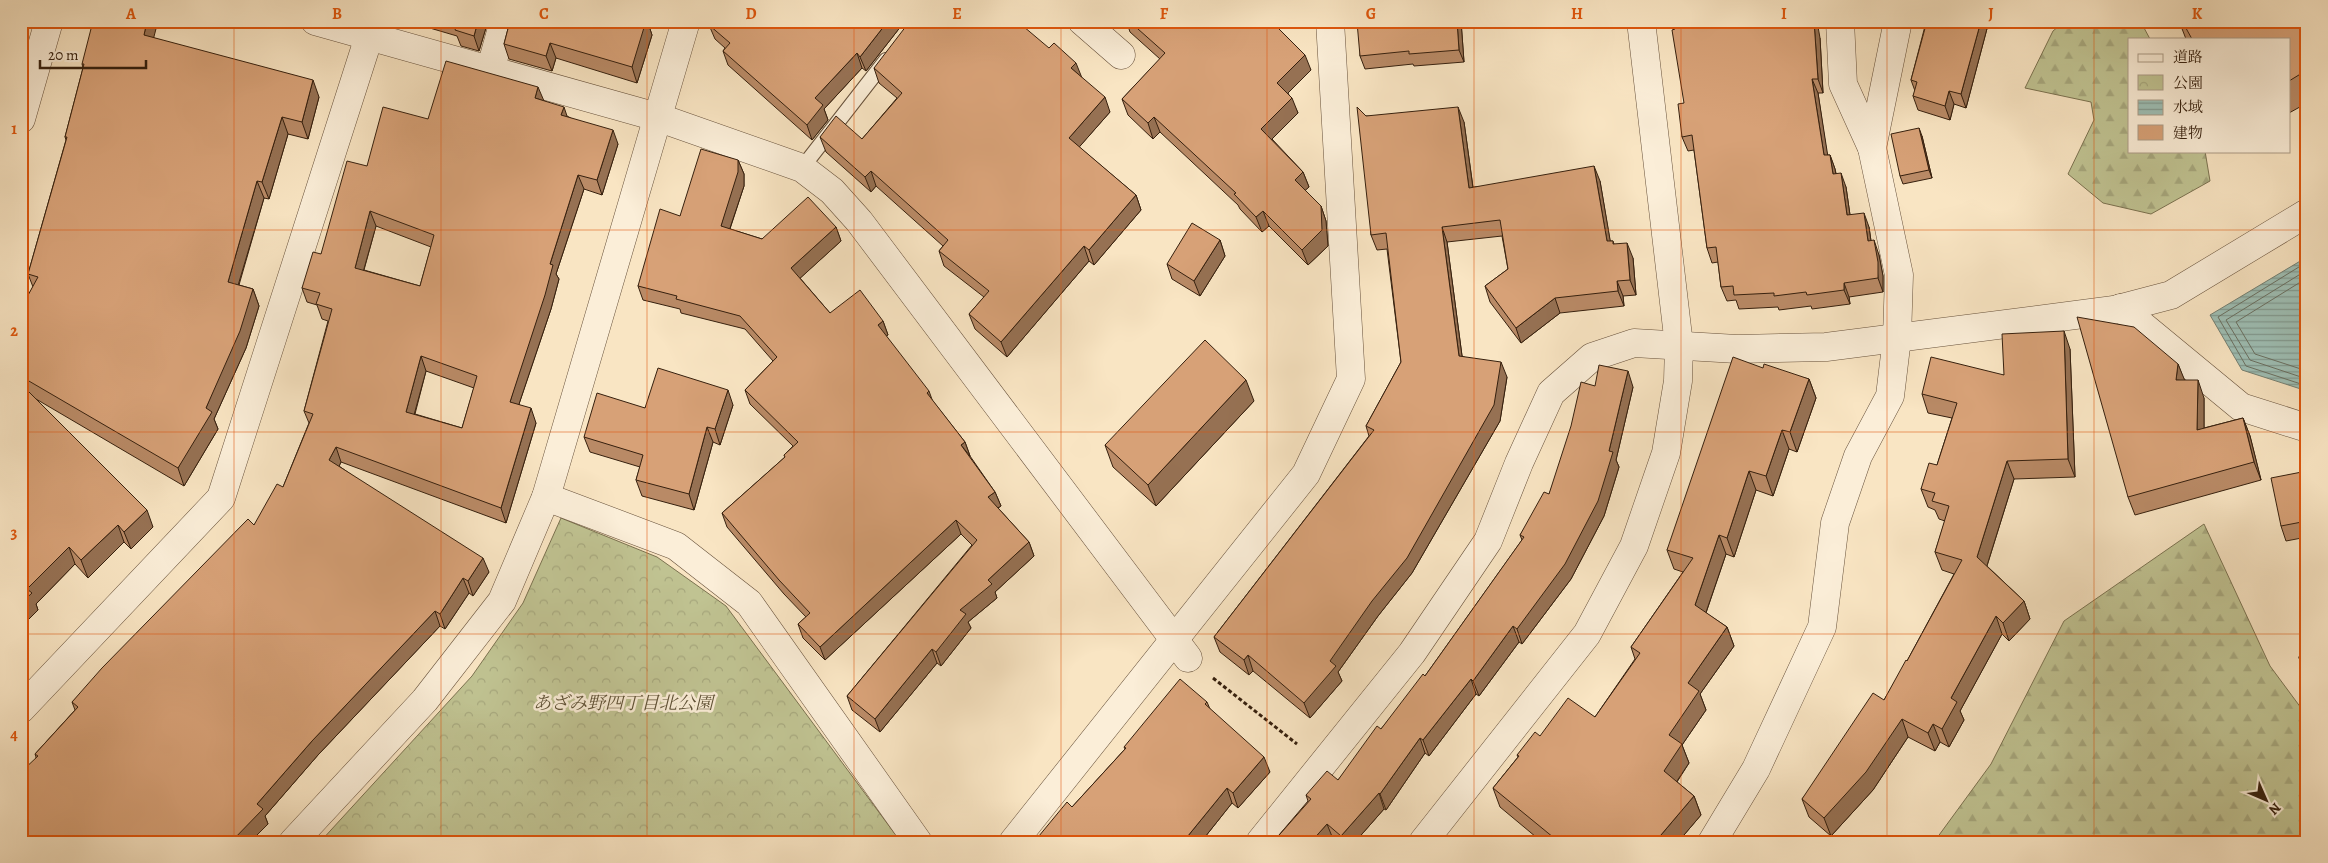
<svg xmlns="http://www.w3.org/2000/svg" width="2328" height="863" viewBox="0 0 2328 863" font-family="Alegreya,'Noto Serif JP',serif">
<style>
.forest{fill:url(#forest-firs);stroke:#7b7250}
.park{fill:url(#park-crowns);stroke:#7b7250}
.water{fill:url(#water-rules);stroke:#747f72}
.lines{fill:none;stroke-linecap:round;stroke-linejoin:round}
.shore{stroke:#6a7062;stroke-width:1}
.service-casing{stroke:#67513b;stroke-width:16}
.minor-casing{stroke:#67513b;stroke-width:29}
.tertiary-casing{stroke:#67513b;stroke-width:29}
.path{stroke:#36200e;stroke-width:3;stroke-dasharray:4 2.5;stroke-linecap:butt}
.service{stroke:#fbeed8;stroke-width:14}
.minor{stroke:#fbeed8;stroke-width:28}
.tertiary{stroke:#fbeed8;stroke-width:28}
.wall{fill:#b98a66;stroke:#36200e;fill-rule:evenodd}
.shaded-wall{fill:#967153;stroke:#36200e}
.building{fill:#d7a177;stroke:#36200e;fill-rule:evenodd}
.grid{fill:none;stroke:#df560c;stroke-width:1;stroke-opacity:0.55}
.labels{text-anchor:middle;stroke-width:5;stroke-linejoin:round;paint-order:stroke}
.park-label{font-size:18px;font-style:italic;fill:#5f5136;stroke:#fbeed8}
.neatline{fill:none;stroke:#df560c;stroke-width:2}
.grid-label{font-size:16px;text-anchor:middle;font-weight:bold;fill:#df560c}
</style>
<defs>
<pattern id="forest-firs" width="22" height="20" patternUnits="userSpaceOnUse" patternTransform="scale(1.25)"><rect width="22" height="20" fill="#c0c392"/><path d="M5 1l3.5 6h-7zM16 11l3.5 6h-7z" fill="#a6a77d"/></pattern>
<pattern id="park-crowns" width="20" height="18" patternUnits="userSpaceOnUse" patternTransform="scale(1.25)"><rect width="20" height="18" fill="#c0c392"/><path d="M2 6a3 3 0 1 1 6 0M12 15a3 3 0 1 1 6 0" fill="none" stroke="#a6a77d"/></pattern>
<pattern id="water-rules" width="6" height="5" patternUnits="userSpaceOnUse" patternTransform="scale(1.25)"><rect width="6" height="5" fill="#9ebfb5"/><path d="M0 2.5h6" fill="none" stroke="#829b92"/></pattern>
</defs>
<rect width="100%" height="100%" fill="#f9e5c3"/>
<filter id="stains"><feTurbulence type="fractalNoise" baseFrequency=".004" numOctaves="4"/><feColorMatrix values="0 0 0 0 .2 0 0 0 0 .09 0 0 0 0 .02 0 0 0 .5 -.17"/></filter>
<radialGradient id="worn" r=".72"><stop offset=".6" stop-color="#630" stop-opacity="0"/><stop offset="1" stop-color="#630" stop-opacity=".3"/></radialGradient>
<g class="forest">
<polygon points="2065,21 2149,21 2143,26 2150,39 2129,39 2129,151 2205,151 2210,181 2151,214 2103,203 2068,174 2094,120 2091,102 2025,88 2053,31"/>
<polygon points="2204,524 2270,666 2307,716 2307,842 1934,842 1991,764 2064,621"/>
</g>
<polygon class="park" points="561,518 657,557 726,606 901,842 320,842 472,676 523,603"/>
<polygon class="water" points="2307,257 2307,391 2242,370 2210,315"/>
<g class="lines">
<g class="shore">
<polyline points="2307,262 2218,317 2246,366 2307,386"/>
<polyline points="2307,270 2226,320 2250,360 2307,379"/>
<polyline points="2307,278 2236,322 2255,354 2307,371"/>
</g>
<defs>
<polyline id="service" points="802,168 886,60"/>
<g id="minor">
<polyline points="315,21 657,117 802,168 832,191 859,221 1188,658"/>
<polyline points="1082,21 1121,55"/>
<polyline points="490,71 504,21"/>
<polyline points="21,119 49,21"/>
<polyline points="1872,148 1898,21"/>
<polyline points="2121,308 2241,407 2307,428"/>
<polyline points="546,497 676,546 749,603 918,842"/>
<polyline points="21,709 221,498 374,21"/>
<polyline points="293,842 425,700 502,601 546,497 686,21"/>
<polyline points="1013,842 1306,474 1351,379 1330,21"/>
<polyline points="1260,842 1412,653 1488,541 1519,463 1551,393 1592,357 1634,343 1737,349 1826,347 2114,310 2171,295 2307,213"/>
<polyline points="1712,842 1756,769 1822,627 1835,523 1858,456 1890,396 1897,338 1899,275 1872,148 1843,84 1840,21"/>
</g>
<polyline id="tertiary" points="1423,842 1587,634 1634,546 1666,453 1678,381 1679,345 1641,21"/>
</defs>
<use href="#service" class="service-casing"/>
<use href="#minor" class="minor-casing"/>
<use href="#tertiary" class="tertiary-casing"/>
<polyline class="path" points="1213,678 1297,744"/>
<use href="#service" class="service"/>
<use href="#minor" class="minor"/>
<use href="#tertiary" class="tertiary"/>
</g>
<g class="wall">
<polygon points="406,21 488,21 479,51 461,46 457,36"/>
<polygon points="510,21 650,21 649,26 652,35 637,83 556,58 552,71 509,59 504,44"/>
<polygon points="905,21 866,71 862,68 824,109 828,120 812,140 728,65 723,51 725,48 715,39 709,25"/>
<polygon points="1122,21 1264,21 1311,70 1288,93 1298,113 1272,139 1303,172 1309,187 1305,190 1321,206 1326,221 1328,246 1308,265 1269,226 1262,232 1240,209 1238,205 1160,132 1153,139 1128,115 1122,99 1160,59 1130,32 1128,26"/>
<polygon points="1362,21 1461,21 1464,62 1414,66 1413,64 1365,69 1360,56"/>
<polygon points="1923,21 1989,21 1966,108 1954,104 1950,120 1918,110 1913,96 1915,91 1911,80 1925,26"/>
<polygon points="2179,21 2307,21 2307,103 2289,113 2289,39 2186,39"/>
<polygon points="154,38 319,97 308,139 288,134 269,199 264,198 239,285 253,289 259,306 246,348 214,419 218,429 184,486 36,399 153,527 131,549 124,542 88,578 75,564 36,604 38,610 21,627 21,308 33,287 28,274 66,140 65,137 83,68 82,64"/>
<polygon points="1820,38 1823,93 1818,93 1827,155 1830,155 1835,169 1836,173 1846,187 1850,215 1869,227 1871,241 1879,255 1883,276 1883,292 1849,297 1850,304 1812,309 1811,306 1779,310 1778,307 1739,309 1736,300 1727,301 1721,287 1718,262 1712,263 1707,248 1694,150 1688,151 1682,137 1684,103"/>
<polygon points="874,68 1081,77 1110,112 1079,147 1136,195 1141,210 1094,265 1089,261 1007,357 975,329 969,314 984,297 944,266 939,251 943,246 876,186 871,192 826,152 820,137 862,139 897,98 879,83"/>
<path d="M543,100l24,16 51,28 -16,51 -18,-6 -28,85 3,5 -8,30 -32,95 17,19 -30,100 -165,-61 -2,4 150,106 -16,24 -4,-3 -24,36 -5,-3 -122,129 -53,61 3,8 -18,18h-229l15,-85 -1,-3 40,-44 -3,-8 182,-177 29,-38 26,-64 -5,-12 24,-90 -6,-2 -5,-14 -10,-3 -5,-14 19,-34 46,-88 61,-47zM376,226l55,21 -11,39 -56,-16zM426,371l48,17 -12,40 -47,-14z"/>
<polygon points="1366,116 1464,122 1473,187 1600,181 1610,241 1613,241 1614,244 1633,258 1636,295 1623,296 1624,306 1560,313 1521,343 1490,302 1485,286 1508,269 1502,236 1447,242 1462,356 1507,377 1500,421 1412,573 1378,616 1338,672 1342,681 1310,718 1253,671 1249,675 1220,652 1214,637 1369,436 1366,426 1401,362 1387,249 1377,250 1371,235"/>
<polygon points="1922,136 1932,178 1903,184 1900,176"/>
<polygon points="738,160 744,174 744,186 730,229 762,239 836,227 841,241 800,278 830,313 883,321 888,335 886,336 932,400 965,442 970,456 995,492 1001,506 998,508 1029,542 1034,556 995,592 997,598 968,622 971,628 941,666 937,663 880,732 852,710 847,696 972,545 961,534 825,660 803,638 798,624 806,617 784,594 727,527 722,513 785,457 784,455 793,446 750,404 745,390 773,361 745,329 681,313 680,309 643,300 638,286 680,216"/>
<polygon points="1220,240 1225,256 1200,296 1172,279 1167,264"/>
<polygon points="2070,349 2075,477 2014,479 1987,566 2024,601 2030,619 2009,641 2002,634 1960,711 1964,720 1949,747 1940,742 1935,751 1908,737 1873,790 1831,836 1809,817 1802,799 1884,700 1907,661 1954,574 1942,570 1935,552 1945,521 1939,519 1935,510 1928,507 1921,489 1937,465 1952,418 1928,413 1922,394 2004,375"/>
<polygon points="2178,364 2184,380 2204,398 2204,428 2243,418 2250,436 2261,480 2135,515 2128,497"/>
<polygon points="1763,368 1809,379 1816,398 1797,452 1789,449 1773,496 1756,490 1734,557 1726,554 1706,613 1727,627 1734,646 1700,694 1706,710 1682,745 1689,763 1677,782 1694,796 1701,815 1678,842 1542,842 1500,807 1493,788 1518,757 1517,755 1540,736 1595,717 1635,659 1631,647 1683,572 1674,569 1667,550"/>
<polygon points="1595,386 1633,387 1616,460 1619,467 1604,516 1571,579 1522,644 1519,642 1479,696 1476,694 1429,756 1425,753 1386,810 1384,809 1355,842 1336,842 1333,839 1330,842 1273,842 1308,801 1306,795 1338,780 1381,729 1425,676 1522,540 1520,535 1549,494"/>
<polygon points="1254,401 1156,506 1113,467 1105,445"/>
<polygon points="733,405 720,445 713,442 694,510 642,496 636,480 640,467 590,452 584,437 645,408"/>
<polygon points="2307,471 2307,537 2286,541 2281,526"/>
<polygon points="2307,622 2307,674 2305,674 2299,658"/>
<polygon points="1207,702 1210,709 1270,772 1238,808 1232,803 1201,842 1034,842 1072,807 1125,749 1124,747"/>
</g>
<g class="shaded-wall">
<polygon points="147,21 158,21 150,52 144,35"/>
<polygon points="478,21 488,21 479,51 474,36"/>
<polygon points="641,21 650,21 649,26 652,35 637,83 632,67"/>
<polygon points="888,21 905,21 866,71 860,57"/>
<polygon points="1457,21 1461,21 1464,62 1459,50"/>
<polygon points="1814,21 1817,21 1820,38 1823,93 1818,79"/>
<polygon points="1981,21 1989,21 1966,108 1961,94"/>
<polygon points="550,43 556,58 552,71 546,56"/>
<polygon points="857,53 862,68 824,109 828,120 812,140 807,125 815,98"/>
<polygon points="1305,55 1311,70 1283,98 1277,83"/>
<polygon points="1076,63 1082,78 1071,68"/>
<polygon points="1812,79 1818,93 1830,170 1824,155"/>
<polygon points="313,80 319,97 308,139 302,122"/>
<polygon points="538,87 544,101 535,98"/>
<polygon points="1949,91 1954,104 1950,120 1945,106"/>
<polygon points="1105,97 1110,112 1074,153 1069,138"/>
<polygon points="1292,98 1298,113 1267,144 1261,129"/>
<polygon points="564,107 569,122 561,115"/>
<polygon points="1458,107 1464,122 1475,203 1469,188"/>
<polygon points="282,117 288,134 269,199 262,182"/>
<polygon points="1154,117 1160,132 1153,139 1148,123"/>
<polygon points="1919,128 1922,136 1932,178 1929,170"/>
<polygon points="613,130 618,144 602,195 597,180"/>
<polygon points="1830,155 1835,169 1838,188 1833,174"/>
<polygon points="738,160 744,174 744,186 726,240 721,226"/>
<polygon points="1594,166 1600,181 1613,257 1607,241"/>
<polygon points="871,171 876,186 871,192 865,177"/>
<polygon points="1303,172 1309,187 1300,195 1295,180"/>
<polygon points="1841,173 1846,187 1852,229 1847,215"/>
<polygon points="578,175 584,189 556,274 559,279 551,309 515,416 510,402 550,264"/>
<polygon points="257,181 264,198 234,299 228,282"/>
<polygon points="1136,195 1141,210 1094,265 1089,250"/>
<polygon points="1321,206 1326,221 1328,246 1308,265 1302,250"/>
<polygon points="370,211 376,226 360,283 355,268"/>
<polygon points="1263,211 1269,226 1262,232 1256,217"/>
<polygon points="1864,213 1869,227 1873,255 1868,241"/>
<polygon points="836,227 841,241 796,282 791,268"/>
<polygon points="1442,227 1447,242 1464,371 1459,356"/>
<polygon points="1220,240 1225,256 1200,296 1194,281"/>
<polygon points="1874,240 1879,255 1883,276 1883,292 1878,278"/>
<polygon points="1627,243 1633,258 1636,295 1630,280"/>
<polygon points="1084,246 1089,261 1007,357 1001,342"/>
<polygon points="1617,281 1623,296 1624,306 1618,291"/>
<polygon points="1844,283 1849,297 1850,304 1844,290"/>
<polygon points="253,289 259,306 246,348 214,419 218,429 184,486 178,468 206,408"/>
<polygon points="1555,298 1560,313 1521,343 1516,328"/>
<polygon points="883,321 888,335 883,338 878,325"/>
<polygon points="2064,331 2070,349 2075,477 2068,459"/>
<polygon points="421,356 426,371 411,426 406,412"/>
<polygon points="1501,362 1507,377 1500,421 1412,573 1378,616 1338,672 1342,681 1310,718 1304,703"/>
<polygon points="2178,364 2185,381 2176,380"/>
<polygon points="1628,371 1633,387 1616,460 1619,467 1604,516 1571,579 1522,644 1517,629 1609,451"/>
<polygon points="22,377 28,395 21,388 21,378"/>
<polygon points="1809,379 1816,398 1797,452 1790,432"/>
<polygon points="1246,380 1254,401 1156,506 1148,485"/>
<polygon points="2198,380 2204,398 2204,448 2197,430"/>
<polygon points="728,390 733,405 720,445 715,429"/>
<polygon points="929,391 934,405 927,393"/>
<polygon points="531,408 536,423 506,523 501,508"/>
<polygon points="2243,418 2250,436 2261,480 2254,462"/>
<polygon points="707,427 713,442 694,510 689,494"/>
<polygon points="1782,430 1789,449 1773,496 1766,476"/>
<polygon points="965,442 970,456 961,445"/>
<polygon points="336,447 341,462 335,475 329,460"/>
<polygon points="2007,461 2014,479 1984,575 1977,557"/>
<polygon points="1749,471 1756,490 1734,557 1727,538"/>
<polygon points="995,492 1001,506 993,511 988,497"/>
<polygon points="147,510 153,527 131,549 124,532"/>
<polygon points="956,520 961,534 825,660 820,647"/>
<polygon points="118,525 124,542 88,578 81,560"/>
<polygon points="1719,535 1726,554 1702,624 1695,605"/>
<polygon points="1029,542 1034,556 995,592 997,598 968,622 971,628 941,666 936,652 960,610 988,580"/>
<polygon points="69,547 75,564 36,604 38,610 21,627 21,603 27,589"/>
<polygon points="483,558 489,572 473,596 468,581"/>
<polygon points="463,578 469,593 445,629 440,614"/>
<polygon points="2024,601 2030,619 2009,641 2003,623"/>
<polygon points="435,611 440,626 318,755 265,816 268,824 250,842 231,842 257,804 312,741"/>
<polygon points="1996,616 2002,634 1960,711 1964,720 1949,747 1942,729 1951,698"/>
<polygon points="1513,626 1519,642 1479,696 1473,681"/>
<polygon points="1727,627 1734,646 1700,694 1706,710 1682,745 1689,763 1671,790 1664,771 1669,735 1688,683"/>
<polygon points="21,642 25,651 21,655"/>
<polygon points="932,649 937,663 880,732 875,719"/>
<polygon points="1248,655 1253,671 1249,675 1244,660"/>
<polygon points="1471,679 1476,694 1429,756 1423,740"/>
<polygon points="1902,719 1908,737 1873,790 1831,836 1824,818"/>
<polygon points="1933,724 1940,742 1935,751 1928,733"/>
<polygon points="1420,738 1425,753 1386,810 1380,794"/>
<polygon points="1264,757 1270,772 1238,808 1233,793"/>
<polygon points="1227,788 1232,803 1201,842 1183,842"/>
<polygon points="1379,793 1384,809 1355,842 1343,842 1341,836"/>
<polygon points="1694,796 1701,815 1678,842 1655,842"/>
<polygon points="1327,824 1333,839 1330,842 1311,842"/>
</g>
<g class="building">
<polygon points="93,21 147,21 144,35 313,80 302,122 282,117 262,182 257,181 228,282 253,289 240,331 206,408 212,412 178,468 22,377 21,378 21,308 38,277 28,274 67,137 65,137 84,64 82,64"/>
<polygon points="454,21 478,21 474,36 455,30 458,22"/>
<polygon points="510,21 646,21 632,67 550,43 546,56 504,44"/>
<polygon points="712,21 888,21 860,57 857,53 815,98 823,105 807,125 723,51 730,43 709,25"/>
<polygon points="910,21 1017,21 1049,48 1054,43 1076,63 1071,68 1105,97 1069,138 1136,195 1089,250 1084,246 1001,342 969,314 989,291 939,251 948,240 871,171 865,177 820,137 836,116 862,139 902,93 874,68"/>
<polygon points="1129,21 1264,21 1265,22 1265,21 1271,21 1305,55 1277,83 1292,98 1261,129 1303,172 1295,180 1321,206 1322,230 1302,250 1263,211 1256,217 1234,194 1236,193 1154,117 1148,123 1122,99 1165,53"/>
<polygon points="1362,21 1457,21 1459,50 1409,54 1409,51 1360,56 1357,22"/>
<polygon points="1674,21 1814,21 1818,79 1812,79 1824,155 1830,155 1833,174 1841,173 1847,215 1864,213 1868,241 1874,240 1878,262 1878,278 1844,283 1844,290 1807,295 1806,292 1774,296 1774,293 1734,295 1733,286 1721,287 1716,247 1707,248 1692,135 1682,137 1678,104 1684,103 1672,30 1675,29"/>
<polygon points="1927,21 1981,21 1961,94 1949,91 1945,106 1913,96 1917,82 1911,80"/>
<polygon points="2182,21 2307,21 2307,70 2289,81 2289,39 2192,39"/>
<path d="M446,61l92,26 -3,11 29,9 -3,8 52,15 -16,50 -19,-5 -28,89 3,1 -8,30 -35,107 21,6 -30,100 -165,-61 -7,13 154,98 -15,23 -5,-3 -23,36 -5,-3 -123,130 -55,63 6,5 -32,33h-4l-4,-3 -2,3h-200v-70l17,-16 -3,-2 43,-47 -6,-5 30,-34 146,-149 6,6 23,-41 6,3 30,-73 -9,-3 28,-102 -16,-5 4,-11 -18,-5 11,-36 8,2 26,-93 20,5 16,-59 45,12zM370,211l64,24 -14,51 -65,-18zM421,356l56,20 -15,52 -56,-16z"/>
<polygon points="1357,107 1366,116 1458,107 1469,188 1594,166 1607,241 1613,241 1613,244 1627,243 1630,280 1617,281 1618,291 1555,298 1516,328 1485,286 1508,269 1500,220 1442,227 1459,356 1501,362 1494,405 1407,558 1372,601 1330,661 1336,666 1304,703 1248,655 1244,660 1214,637 1374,430 1366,426 1401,362 1386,233 1371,235"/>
<polygon points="1919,128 1929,170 1900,176 1891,134"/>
<polygon points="701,149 738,160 738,172 721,226 762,239 808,197 836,227 791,268 830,313 860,290 883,321 878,325 929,391 927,393 965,442 961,445 995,492 988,497 1029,542 988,580 992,584 960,610 966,614 936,652 932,649 875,719 847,696 977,540 956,520 820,647 798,624 810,613 779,580 722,513 785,457 784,455 798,442 745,390 777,357 740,316 676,299 677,296 638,286 660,209 680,216"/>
<polygon points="1192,223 1220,240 1194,281 1167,264"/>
<polygon points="2077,317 2134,327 2178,364 2176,380 2198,380 2197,430 2243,418 2254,462 2128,497"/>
<polygon points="2064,331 2068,459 2007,461 1977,557 2024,601 2003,623 1996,616 1951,698 1957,702 1942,729 1933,724 1928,733 1902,719 1866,772 1824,818 1802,799 1873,693 1884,700 1906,660 1907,661 1962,560 1935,552 1949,506 1932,501 1935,493 1921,489 1929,463 1937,465 1957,403 1922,394 1931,357 2004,375 2002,334"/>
<polygon points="1205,340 1246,380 1148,485 1105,445"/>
<polygon points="1733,357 1763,368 1764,364 1809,379 1790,432 1782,430 1766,476 1749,471 1727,538 1719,535 1695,605 1727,627 1688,683 1699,691 1669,735 1682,744 1664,771 1694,796 1655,842 1642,842 1640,840 1638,842 1559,842 1493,788 1519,756 1517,755 1535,732 1540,736 1568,698 1595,717 1640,653 1631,647 1693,558 1667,550"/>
<polygon points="1599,365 1628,371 1609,451 1613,452 1598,501 1565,564 1517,629 1513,626 1473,681 1471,679 1423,740 1420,738 1380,794 1379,793 1341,836 1327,824 1311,842 1273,842 1311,799 1306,795 1327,771 1338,780 1377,726 1381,729 1423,674 1425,676 1524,537 1520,535 1544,492 1549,494 1571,426 1581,382 1595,386"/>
<polygon points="658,368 728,390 715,429 707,427 689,494 636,480 643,455 584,437 597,393 645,408"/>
<polygon points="21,384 147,510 124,532 118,525 81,560 69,547 27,589 32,593 21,603"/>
<polygon points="2307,471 2307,521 2281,526 2271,478"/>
<polygon points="2307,622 2307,660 2299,658"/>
<polygon points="1180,679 1207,702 1205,704 1264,757 1233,793 1227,788 1183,842 1034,842 1067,802 1072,807 1126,748 1124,747"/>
</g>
<path class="grid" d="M234,21v821M441,21v821M647,21v821M854,21v821M1061,21v821M1267,21v821M1474,21v821M1681,21v821M1887,21v821M2094,21v821M21,230h2286M21,432h2286M21,634h2286"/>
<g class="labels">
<g class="park-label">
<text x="623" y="709">あざみ野四丁目北公園</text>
</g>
</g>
<rect width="2328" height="863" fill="none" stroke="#f9e5c3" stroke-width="55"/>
<rect x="2128" y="38" width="162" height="115" fill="#fbeed8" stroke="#ac9c87"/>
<rect x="2138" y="54" width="25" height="8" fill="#fbeed8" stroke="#ac9c87"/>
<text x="2173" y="62" font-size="15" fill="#36200e">道路</text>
<rect x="2138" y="75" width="25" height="15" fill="url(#park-crowns)" stroke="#ac9c87"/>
<text x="2173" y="88" font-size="15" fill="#36200e">公園</text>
<rect x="2138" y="100" width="25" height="15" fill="url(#water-rules)" stroke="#ac9c87"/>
<text x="2173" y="112" font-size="15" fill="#36200e">水域</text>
<rect x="2138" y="125" width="25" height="15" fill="#d7a177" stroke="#ac9c87"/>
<text x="2173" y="138" font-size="15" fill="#36200e">建物</text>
<g transform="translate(2266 800) rotate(135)" stroke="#fbeed8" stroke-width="4" paint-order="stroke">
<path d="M0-4L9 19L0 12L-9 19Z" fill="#36200e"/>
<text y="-8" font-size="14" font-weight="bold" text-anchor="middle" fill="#36200e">N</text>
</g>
<path d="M40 60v8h106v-8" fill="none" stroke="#36200e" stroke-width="2.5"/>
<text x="48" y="60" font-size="15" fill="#36200e" stroke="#fbeed8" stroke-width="4" paint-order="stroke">20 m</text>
<rect x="28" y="28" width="2272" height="808" class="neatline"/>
<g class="grid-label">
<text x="131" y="19">A</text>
<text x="337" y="19">B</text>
<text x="544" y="19">C</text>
<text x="751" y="19">D</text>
<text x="957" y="19">E</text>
<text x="1164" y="19">F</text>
<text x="1371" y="19">G</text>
<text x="1577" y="19">H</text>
<text x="1784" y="19">I</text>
<text x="1991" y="19">J</text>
<text x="2197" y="19">K</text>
<text x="14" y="134">1</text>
<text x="14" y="336">2</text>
<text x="14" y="538">3</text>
<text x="14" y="740">4</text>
</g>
<rect width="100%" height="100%" filter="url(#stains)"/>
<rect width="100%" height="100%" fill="url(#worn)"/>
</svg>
